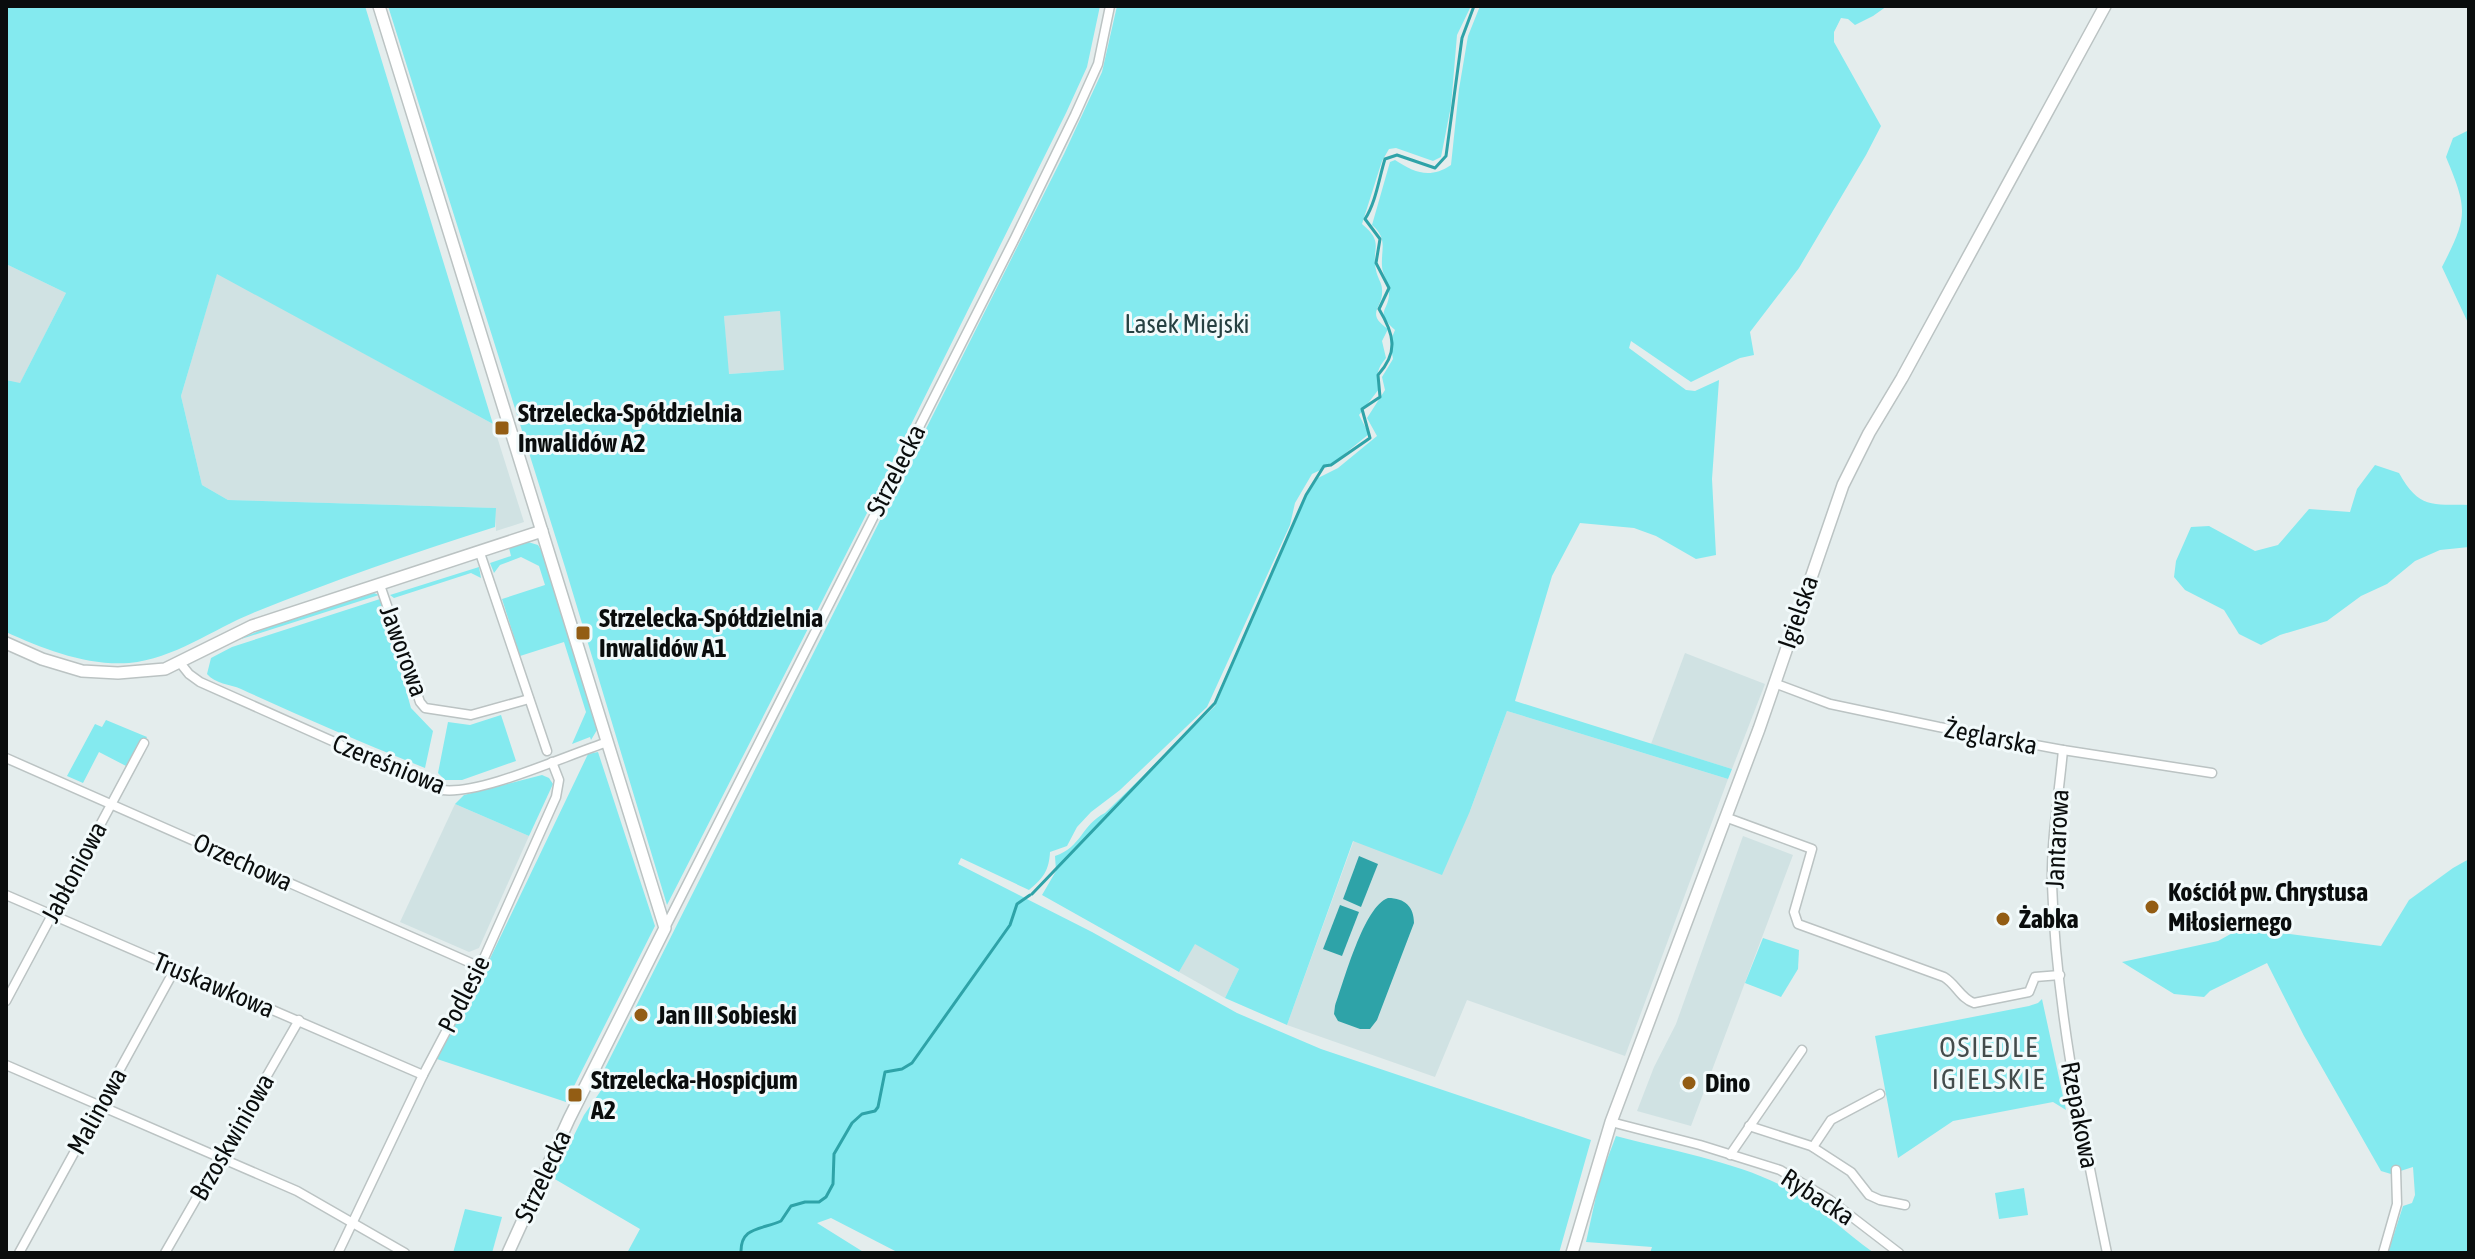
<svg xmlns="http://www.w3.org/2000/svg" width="2475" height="1259" viewBox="0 0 2475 1259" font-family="'Asap Condensed',sans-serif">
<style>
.built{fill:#d0e2e3}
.green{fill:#84eaef;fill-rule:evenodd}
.water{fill:#2ea3a8}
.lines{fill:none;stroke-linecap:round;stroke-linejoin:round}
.stream{stroke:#2ea3a8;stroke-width:3}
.minor-casing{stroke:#bbc3c3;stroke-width:11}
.tertiary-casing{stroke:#bbc3c3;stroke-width:14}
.minor{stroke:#fff;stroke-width:8}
.tertiary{stroke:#fff;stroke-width:11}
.poi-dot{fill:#935d14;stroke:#f2fafb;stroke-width:3}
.labels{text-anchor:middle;stroke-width:6;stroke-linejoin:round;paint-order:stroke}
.park-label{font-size:26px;fill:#264041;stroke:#f2fafb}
.poi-label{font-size:26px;font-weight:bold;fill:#0a0d0d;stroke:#f2fafb;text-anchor:start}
.street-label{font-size:26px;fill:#0a0d0d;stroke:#f2fafb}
.neighbourhood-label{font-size:28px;letter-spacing:2px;fill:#444c4c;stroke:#f2fafb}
</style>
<rect width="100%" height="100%" fill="#e4eded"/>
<g class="built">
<polygon points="6,264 66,293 6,411"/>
<polygon points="217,273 493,424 524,522 496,531 495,508 228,500 202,485 181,396"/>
<polygon points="780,311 785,370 728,374 724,316"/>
<polygon points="1685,653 1765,684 1732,769 1651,744"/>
<polygon points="1507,711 1728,779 1625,1056 1467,1000 1435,1077 1287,1025 1354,840 1470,811"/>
<polygon points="455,804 529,836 479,948 469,952 400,922"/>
<polygon points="1743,836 1793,855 1691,1126 1637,1111 1654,1067 1676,1024"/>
<polygon points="1195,943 1239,969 1225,998 1179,972"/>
</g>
<g class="green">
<path d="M6,6h359l128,418 -276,-150 -36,122 21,89 26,15 268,8 -1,19c-82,26 -163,54 -242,86 -40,16 -79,46 -124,50 -42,3 -86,-14 -123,-31v-252l14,3 46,-90 -60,-29z"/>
<path d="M388,6h712l-13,61 -21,46 -199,400 -200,392 -102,-338zM780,311l4,59 -55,4 -5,-58z"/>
<path d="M1117,6h354l-14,29 -6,71 -10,51 -8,4 -37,-13 -7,1 -7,12 -20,63c23,19 9,24 14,46 1,7 6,13 6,19 2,20 -18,23 6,40l-6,12 4,17c-9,11 -10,17 -7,31l-20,26 10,19 -38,31 -19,9 -17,29 -5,22 -83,182 -87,83 -29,22 -14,15 -10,19 -17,6c-1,19 -7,26 -21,38l-68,-32 -3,6 134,68 145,81 84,36 270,91 -32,113h-660l-68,-35 -14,5 48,30h-238l13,-24 -87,-51 31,-63 18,-26 -5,-5 467,-930 38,-82z"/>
<path d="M1480,6h407l-14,10 -18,9 -7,-6 -7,-1 -7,14v10l47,84 -15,29 -67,113 -49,64 4,23 -14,3 -49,24 -60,-41 -2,7 57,42 9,1 24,-11 -7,99 4,76 -20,4 -40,-23 -22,-8 -54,-5 -28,53 -37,125 217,68 -4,10 -221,-68 -37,100 -28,64 -89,-34 -66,184 -62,-27 14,-29 -44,-25 -16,28 -137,-77 14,-24 -1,-15c27,-9 26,-31 50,-43l110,-107 91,-209 12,-19 20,-10 39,-32 -10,-18 18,-28 -3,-13 11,-18 -3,-17 5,-12c-22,-20 -5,-18 -6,-39 0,-9 -7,-17 -7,-25 -1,-18 6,-27 -10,-41l18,-63 5,-2c20,13 35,19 56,5l8,-76 9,-53z"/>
<path d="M2469,130v195l-27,-58c26,-51 26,-57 4,-110l7,-19z"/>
<path d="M2375,465l24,8c20,36 33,31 70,32v42l-29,3 -25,11 -28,23 -26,12 -34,25 -47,14 -19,10 -22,-11 -15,-24 -39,-20 -11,-13 2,-16 15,-34 18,-1 46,25 23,-6 31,-36 41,3 7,-23z"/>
<polygon points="528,542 538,545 544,555 597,721 597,730 591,740 590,737 572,744 586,712 564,642 520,656 502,599 545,585 539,566 521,557 500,565 494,573 490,563 511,556 509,548"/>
<polygon points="479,567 481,578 471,573 394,598 390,595"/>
<polygon points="374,593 379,595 232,642 276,624"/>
<path d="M380,599l31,109 22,23 -8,37c-62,-25 -123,-51 -184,-79 -11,-5 -26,-5 -34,-15l4,-16 21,-11z"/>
<polygon points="501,715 516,761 462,780 445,780 438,773 448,722 470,725"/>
<polygon points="106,720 147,737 128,767 99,752 83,783 67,776 95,724 102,727"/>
<polygon points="598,752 655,926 566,1102 437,1059 485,969 588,754"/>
<polygon points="542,775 549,778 553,784 529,836 455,804 464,795"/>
<polygon points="2469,859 2469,1253 2388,1253 2403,1206 2412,1203 2415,1195 2413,1167 2391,1174 2381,1171 2304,1036 2267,963 2210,991 2204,997 2174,994 2122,962 2218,941 2254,921 2259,930 2381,946 2409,900 2453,868"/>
<polygon points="1763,938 1799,950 1798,969 1781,997 1745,983"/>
<polygon points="2042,999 2066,1110 2053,1102 1953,1121 1898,1158 1875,1036 2029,1006 2038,1003"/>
<path d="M1616,1136c52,14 123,26 170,52 31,17 59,44 88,65h-224l2,-6 -66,-5 14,-64z"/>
<polygon points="2024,1188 2028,1215 1999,1219 1995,1193"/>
<polygon points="465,1209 502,1217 492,1253 453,1253"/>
</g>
<g class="water">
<polygon points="1359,856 1378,864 1361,907 1343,899"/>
<path d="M1388,898c17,0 26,9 26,25l-37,97 -7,9h-10l-22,-8 -4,-7 1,-8c9,-25 29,-100 53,-108z"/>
<polygon points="1340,905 1359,912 1342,956 1323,949"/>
</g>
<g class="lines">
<g class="stream">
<path d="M1032,894l183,-191 91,-208 18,-29 7,-1 39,-27 -8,-29 18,-12 -2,-22c21,-23 16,-41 1,-66l10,-21 -13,-25 4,-24 -15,-20c11,-17 14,-41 20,-60l12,-4 38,13 11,-12 16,-118 12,-32"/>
<path d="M741,1253c-1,-27 21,-23 40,-32l10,-15 14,-4h14l7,-5 7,-13 1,-30 18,-31 10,-9 13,-3 3,-4 7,-35 17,-3 10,-6 98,-138 7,-21 13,-9"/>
</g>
<defs>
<g id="minor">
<polyline points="480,553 547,751"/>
<polyline points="380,585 420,702 425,708 471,715 529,699"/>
<path d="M181,664l8,10 11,8 242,108c40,5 124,-35 166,-48"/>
<polyline points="1774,683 1830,704 1939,727 2063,750 2212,773"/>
<path d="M2063,750c-4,44 -12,90 -11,134 4,125 30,247 55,369"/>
<polyline points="6,758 480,967"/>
<path d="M1725,817l87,32 -18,63 4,12 146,53c12,7 17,22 30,26l55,-11 6,-15 25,-2"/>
<polyline points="6,895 423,1075"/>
<polyline points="665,928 1015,238 1075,115 1098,64 1110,6"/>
<polyline points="6,1001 144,743"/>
<polyline points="6,1065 297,1191 405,1253"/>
<polyline points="1611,1122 1700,1145 1780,1170 1830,1200 1899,1253"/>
<polyline points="1749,1126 1811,1146 1851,1172 1869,1195 1880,1200 1905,1205"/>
<polyline points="1813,1147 1831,1120 1880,1094"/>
<polyline points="1730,1155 1802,1050"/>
<polyline points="19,1253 175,969"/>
<polyline points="165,1253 299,1020"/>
<polyline points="338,1253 423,1075 480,967 556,797 559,780 552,762"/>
<polyline points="2383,1253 2397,1204 2396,1170"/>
</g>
<g id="tertiary">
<polyline points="379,6 665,928 569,1119 508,1253"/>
<polyline points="6,643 42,659 82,671 118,673 165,669 252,626 542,531"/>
<polyline points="1572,1253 1611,1122 1759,729 1843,485 1869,433 1902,378 2105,6"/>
</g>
</defs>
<use href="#minor" class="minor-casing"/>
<use href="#tertiary" class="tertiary-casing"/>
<use href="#minor" class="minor"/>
<use href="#tertiary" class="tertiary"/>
</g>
<g class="poi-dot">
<rect x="494" y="420" width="16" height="16" rx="4"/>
<rect x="575" y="625" width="16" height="16" rx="4"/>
<circle cx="2152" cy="907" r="8"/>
<circle cx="2003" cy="919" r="8"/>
<circle cx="641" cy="1015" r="8"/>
<circle cx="1689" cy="1083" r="8"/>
<rect x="567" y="1087" width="16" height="16" rx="4"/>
</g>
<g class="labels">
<g class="park-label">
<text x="1187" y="333">Lasek Miejski</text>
</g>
<g class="poi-label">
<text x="518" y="422">Strzelecka-Spółdzielnia<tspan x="518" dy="30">Inwalidów A2</tspan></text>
<text x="599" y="627">Strzelecka-Spółdzielnia<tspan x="599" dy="30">Inwalidów A1</tspan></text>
<text x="2168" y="901">Kościół pw. Chrystusa<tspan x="2168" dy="30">Miłosiernego</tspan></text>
<text x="2019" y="928">Żabka</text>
<text x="657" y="1024">Jan III Sobieski</text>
<text x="591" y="1089">Strzelecka-Hospicjum<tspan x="591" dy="30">A2</tspan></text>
<text x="1705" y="1092">Dino</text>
</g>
<g class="street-label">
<text transform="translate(896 470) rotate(-63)" y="9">Strzelecka</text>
<text transform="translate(1798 612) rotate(-71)" y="9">Igielska</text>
<text transform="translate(404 651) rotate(70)" y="9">Jaworowa</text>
<text transform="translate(1991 737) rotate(11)" y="9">Żeglarska</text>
<text transform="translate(389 764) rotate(22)" y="9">Czereśniowa</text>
<text transform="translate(2057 839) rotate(-87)" y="9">Jantarowa</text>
<text transform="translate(243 862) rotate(24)" y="9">Orzechowa</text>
<text transform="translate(74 872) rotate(-62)" y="9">Jabłoniowa</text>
<text transform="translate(214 985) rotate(23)" y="9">Truskawkowa</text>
<text transform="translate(464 994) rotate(-63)" y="9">Podlesie</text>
<text transform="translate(97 1111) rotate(-61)" y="9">Malinowa</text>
<text transform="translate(2080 1115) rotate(79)" y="9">Rzepakowa</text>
<text transform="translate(232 1137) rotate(-60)" y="9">Brzoskwiniowa</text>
<text transform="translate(543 1176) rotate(-65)" y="9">Strzelecka</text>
<text transform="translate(1818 1197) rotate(33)" y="9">Rybacka</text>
</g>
<g class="neighbourhood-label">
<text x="1989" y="1057">OSIEDLE<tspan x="1989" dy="32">IGIELSKIE</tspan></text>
</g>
</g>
<rect width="2475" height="1259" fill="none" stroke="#0a0d0d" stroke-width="16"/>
</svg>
